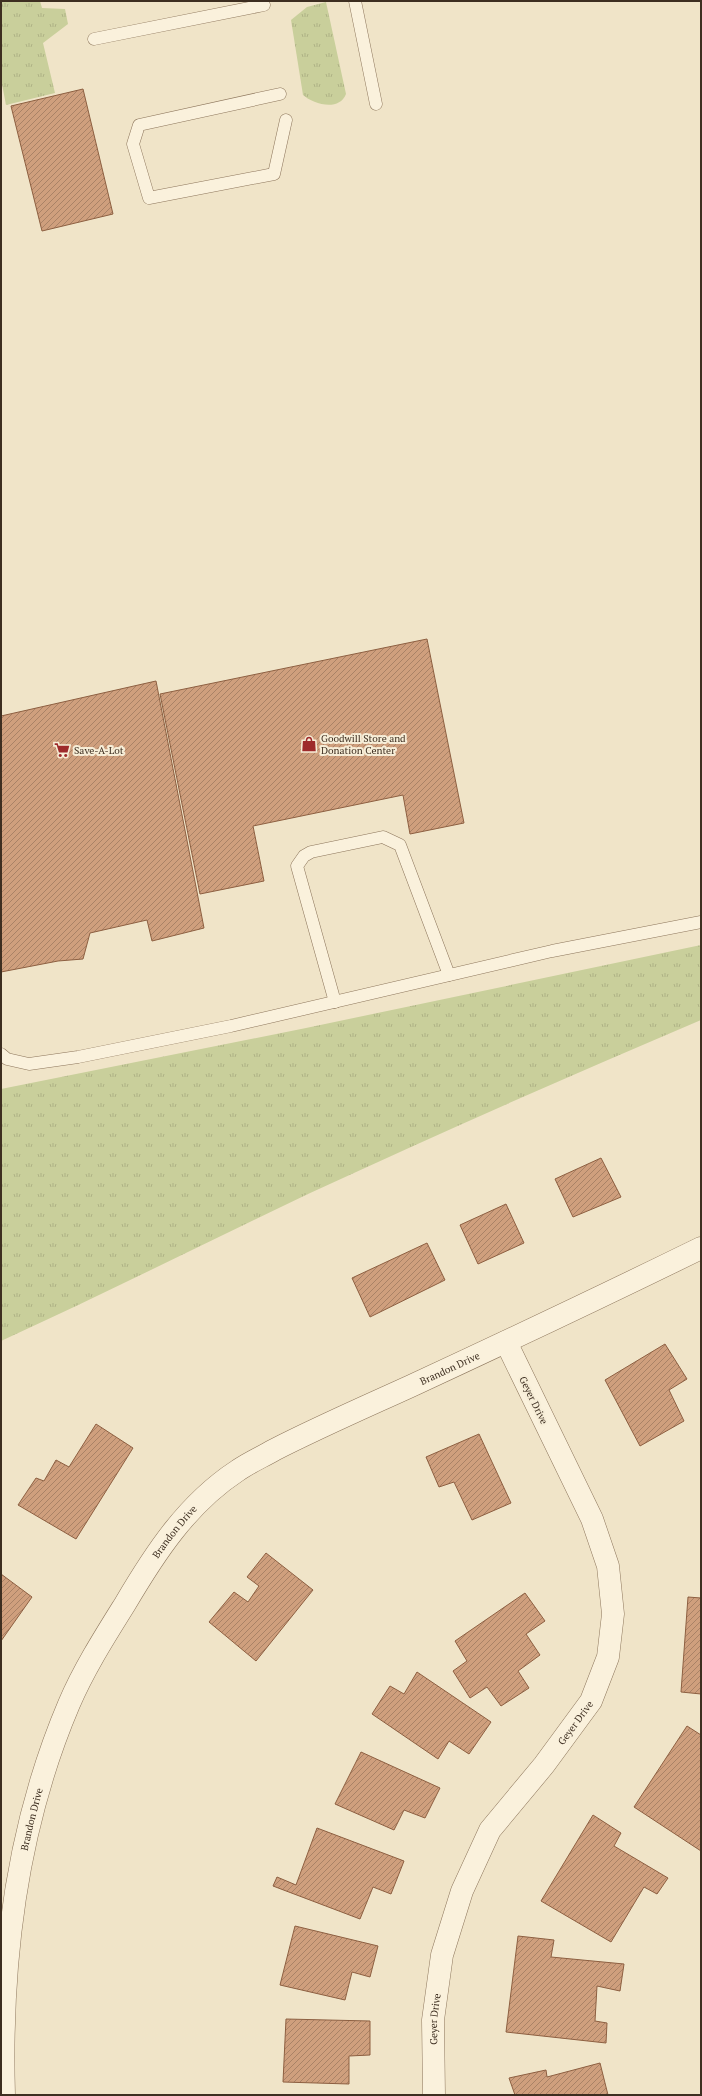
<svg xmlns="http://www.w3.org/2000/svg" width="702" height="2096" viewBox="0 0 702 2096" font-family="'PT Serif',serif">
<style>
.grass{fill:url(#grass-tufts)}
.building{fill:url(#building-hatch);stroke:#8d5f41}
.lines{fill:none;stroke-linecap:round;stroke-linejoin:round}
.service-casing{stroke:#8d765c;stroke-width:13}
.minor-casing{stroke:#8d765c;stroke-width:23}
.service{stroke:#faf1dc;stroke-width:12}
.minor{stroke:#faf1dc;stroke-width:22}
.labels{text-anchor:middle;stroke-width:4;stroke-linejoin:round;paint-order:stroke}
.poi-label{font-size:10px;fill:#3d2e20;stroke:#f7eed8;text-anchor:start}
.street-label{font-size:10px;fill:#3d2e20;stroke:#f7eed8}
</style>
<defs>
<pattern id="grass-tufts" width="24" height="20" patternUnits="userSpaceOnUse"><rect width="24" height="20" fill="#c9cf9b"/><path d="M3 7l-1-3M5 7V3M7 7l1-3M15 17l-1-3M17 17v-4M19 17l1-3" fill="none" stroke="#aeb285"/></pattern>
<pattern id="building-hatch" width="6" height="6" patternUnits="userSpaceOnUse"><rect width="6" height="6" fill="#cf9f7d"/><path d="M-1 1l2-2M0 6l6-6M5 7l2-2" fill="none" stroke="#a98266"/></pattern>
</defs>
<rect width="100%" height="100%" fill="#f0e4c8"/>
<g class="grass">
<polygon points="1,1 40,1 42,8 65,9 68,24 43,43 55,93 6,105 1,79"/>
<path d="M326,2l20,92c-7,18 -33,10 -43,1l-12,-75 16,-13z"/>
<path d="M701,945v75c-132,56 -263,114 -393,174 -103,49 -204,100 -307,147v-252l305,-61z"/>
</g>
<g class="building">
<polygon points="83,89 113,214 42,231 11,106"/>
<polygon points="427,639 464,823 410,834 403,795 253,826 264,881 200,894 160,694"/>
<polygon points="156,681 204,928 152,941 147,920 90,933 83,959 58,961 1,972 1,716"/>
<polygon points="601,1158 621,1197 573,1217 555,1179"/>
<polygon points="506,1204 524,1243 478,1264 460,1225"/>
<polygon points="427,1243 445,1280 370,1317 352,1278"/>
<polygon points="665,1344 687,1379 669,1390 684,1421 640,1446 605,1380"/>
<polygon points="96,1424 133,1448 76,1539 18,1505 36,1478 44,1481 56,1460 69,1467"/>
<polygon points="479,1434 511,1503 472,1520 454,1482 439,1487 426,1457"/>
<polygon points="266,1553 313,1590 256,1661 209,1622 234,1592 248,1602 259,1586 247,1577"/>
<polygon points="1,1574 32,1597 1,1641"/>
<polygon points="525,1593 545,1621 526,1634 540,1655 518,1671 529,1688 501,1706 487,1687 470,1698 453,1671 467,1661 455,1641"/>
<polygon points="688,1597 701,1598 701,1694 681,1692"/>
<polygon points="417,1672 491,1722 469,1754 449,1741 438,1759 372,1714 390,1686 404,1694"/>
<polygon points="687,1726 701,1735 701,1851 634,1807"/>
<polygon points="361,1752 440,1788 425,1818 404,1810 394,1830 335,1804"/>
<polygon points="593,1815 621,1833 614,1846 668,1878 657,1894 644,1887 611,1942 541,1901"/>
<polygon points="317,1828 404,1861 391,1894 373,1887 360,1919 273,1886 277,1877 296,1885"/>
<polygon points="295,1926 378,1946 370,1977 352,1972 345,2000 280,1985"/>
<polygon points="518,1936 554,1940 551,1957 624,1964 620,1991 597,1986 595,2021 607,2023 606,2043 506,2032"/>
<polygon points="286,2019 370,2021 370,2055 349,2056 349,2084 283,2082"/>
<polygon points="600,2063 608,2095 515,2095 509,2078 546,2070 547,2077"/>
</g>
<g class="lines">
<defs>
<g id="service">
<polyline points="355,1 376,104"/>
<polyline points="94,39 264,5"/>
<polyline points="280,94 139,125 133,144 149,198 274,174 286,120"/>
<polyline points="335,1002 297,866 304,856 311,852 383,837 400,845 449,975"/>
<polyline points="1,1054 7,1059 29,1064 78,1057 231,1026 552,951 701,922"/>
</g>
<g id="minor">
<path id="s1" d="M4,2095c-4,-132 13,-269 65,-391 15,-35 36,-68 56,-100 30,-51 62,-100 112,-133 11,-8 25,-14 37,-21 45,-23 91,-43 137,-64 97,-45 194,-91 290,-138"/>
<path id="s2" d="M434,2095l-1,-75 9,-65 20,-64 28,-61 54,-65 47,-64 17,-44 5,-43 -5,-48 -16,-47 -86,-177"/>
</g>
</defs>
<use href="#service" class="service-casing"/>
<use href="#minor" class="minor-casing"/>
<use href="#service" class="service"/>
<use href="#minor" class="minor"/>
</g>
<defs>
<symbol id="shop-bare" viewBox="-9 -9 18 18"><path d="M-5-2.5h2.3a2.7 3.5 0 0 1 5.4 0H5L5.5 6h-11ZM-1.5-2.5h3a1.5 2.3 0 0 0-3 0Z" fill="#9e2a2b" stroke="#f7eed8" stroke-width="2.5" paint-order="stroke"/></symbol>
<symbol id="supermarket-bare" viewBox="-9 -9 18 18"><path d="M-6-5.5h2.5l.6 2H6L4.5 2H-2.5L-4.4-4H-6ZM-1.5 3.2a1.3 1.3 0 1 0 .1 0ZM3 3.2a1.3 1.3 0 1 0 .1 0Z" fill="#9e2a2b" stroke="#f7eed8" stroke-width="2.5" paint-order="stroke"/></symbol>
</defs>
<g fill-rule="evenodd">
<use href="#shop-bare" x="298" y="733" width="22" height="22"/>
<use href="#supermarket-bare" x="51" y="739" width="22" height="22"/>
</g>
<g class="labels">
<g class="poi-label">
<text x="321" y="742">Goodwill Store and<tspan x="321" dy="12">Donation Center</tspan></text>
<text x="74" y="754">Save-A-Lot</text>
</g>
<g class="street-label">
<text dy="4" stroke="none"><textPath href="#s1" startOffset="926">Brandon Drive</textPath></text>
<text transform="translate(534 1400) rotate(64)" y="4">Geyer Drive</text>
<text dy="4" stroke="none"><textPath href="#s1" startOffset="602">Brandon Drive</textPath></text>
<text dy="4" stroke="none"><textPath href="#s2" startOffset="412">Geyer Drive</textPath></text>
<text dy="4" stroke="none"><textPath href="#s1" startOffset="278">Brandon Drive</textPath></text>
<text dy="4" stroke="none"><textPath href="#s2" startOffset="76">Geyer Drive</textPath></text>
</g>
</g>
<rect width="702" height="2096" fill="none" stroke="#3d2e20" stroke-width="4"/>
</svg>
